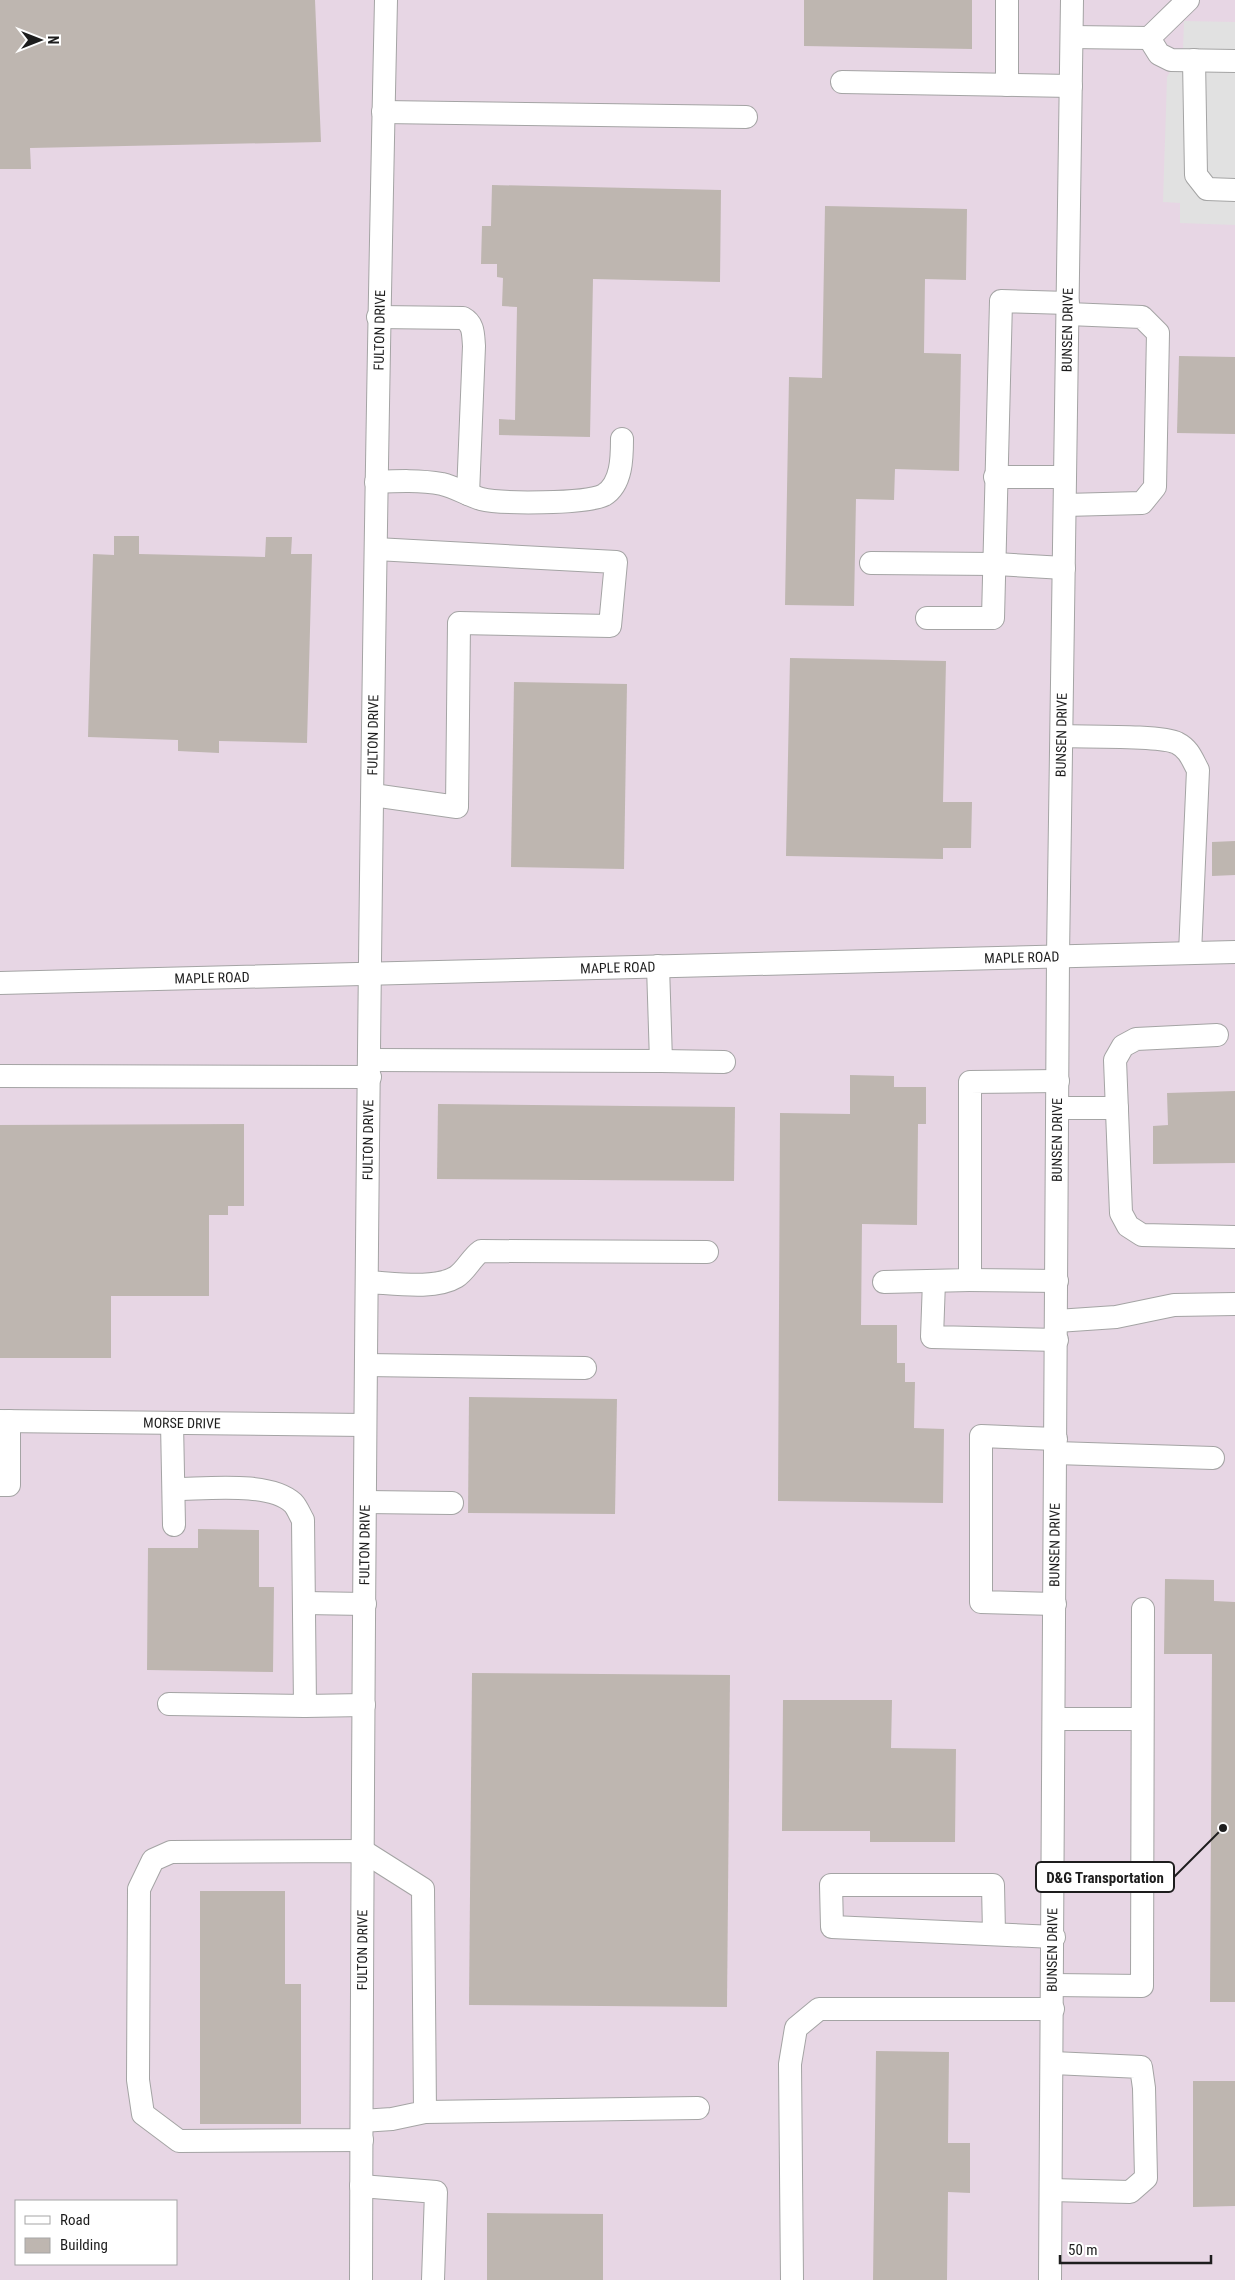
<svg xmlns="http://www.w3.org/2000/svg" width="1235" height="2280" viewBox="0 0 1235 2280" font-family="'Roboto Condensed',sans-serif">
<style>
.industrial{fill:#e7d6e4;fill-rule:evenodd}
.parking{fill:#e1e1e1}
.building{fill:#beb6b0}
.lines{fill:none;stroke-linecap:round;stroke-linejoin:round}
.minor-casing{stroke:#a4a4a4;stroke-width:24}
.minor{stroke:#fff;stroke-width:22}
.labels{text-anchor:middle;stroke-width:4.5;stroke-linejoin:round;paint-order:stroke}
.street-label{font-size:14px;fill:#1d1d1d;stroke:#fff}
.leader{fill:none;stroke:#1d1d1d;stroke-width:2}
.callout-dot{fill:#1d1d1d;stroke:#fff;stroke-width:2}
.callout{fill:#fff;stroke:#1d1d1d;stroke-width:2}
.callout-label{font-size:15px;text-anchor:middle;font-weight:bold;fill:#1d1d1d}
</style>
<rect width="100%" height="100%" fill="#eeebe4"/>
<path class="industrial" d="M0,0h1235v2280h-1235zM16,2201h160v63h-160z"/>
<polygon class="parking" points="1184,21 1235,22 1235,225 1180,223 1180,203 1163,202 1167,77 1183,49"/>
<g class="building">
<polygon points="0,0 315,0 321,142 30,148 31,169 0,169"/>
<polygon points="804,0 972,0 972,49 804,46"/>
<polygon points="492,185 721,190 720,282 593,279 590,437 499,435 499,419 515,420 517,307 502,306 503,278 497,277 497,264 481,264 482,226 491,226"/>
<polygon points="825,206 967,209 966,280 925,279 924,353 961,354 959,471 895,469 894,500 856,499 854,606 785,605 789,377 822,378"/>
<polygon points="1179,356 1235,357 1235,434 1177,433"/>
<polygon points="114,536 139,536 139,554 265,557 266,537 292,537 291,554 312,554 307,743 219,741 219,753 178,751 178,740 88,737 93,554 114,555"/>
<polygon points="790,658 946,661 943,802 972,802 971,848 943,848 943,859 786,856"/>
<polygon points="514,682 627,684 624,869 511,867"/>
<polygon points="1235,841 1235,875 1212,876 1212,842"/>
<polygon points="850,1075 894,1076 894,1087 926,1087 926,1124 918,1124 917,1225 862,1224 861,1325 897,1325 897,1363 905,1363 905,1382 915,1382 914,1428 944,1429 943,1503 778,1501 780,1113 850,1114"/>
<polygon points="1235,1091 1235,1163 1153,1164 1153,1126 1168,1125 1167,1093"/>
<polygon points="438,1104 735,1107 734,1181 437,1179"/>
<polygon points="244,1124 244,1206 228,1206 228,1215 209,1215 209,1296 111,1296 111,1358 0,1358 0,1125"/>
<polygon points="469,1397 617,1399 615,1514 468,1513"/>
<polygon points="198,1529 259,1530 259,1587 274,1587 273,1672 147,1670 148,1548 198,1548"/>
<polygon points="1165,1579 1214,1580 1214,1601 1235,1602 1235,2002 1210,2002 1212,1654 1164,1654"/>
<polygon points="472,1673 730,1675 727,2007 469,2005"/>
<polygon points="783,1700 892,1700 891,1748 956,1749 955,1842 870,1842 870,1831 782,1831"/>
<polygon points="200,1891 285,1891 285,1984 301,1984 301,2124 200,2124"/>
<polygon points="876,2051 949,2052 948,2143 970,2143 970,2193 948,2192 947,2280 873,2280"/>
<polygon points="1193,2081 1235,2081 1235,2206 1193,2207"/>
<polygon points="487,2213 603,2214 603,2280 487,2280"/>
</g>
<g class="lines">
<defs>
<g id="minor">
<polyline points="1072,37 1149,38 1188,0"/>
<polyline points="1149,38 1159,54 1171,60 1235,61"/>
<polyline points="1194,60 1196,175 1207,189 1235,190"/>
<polyline points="842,82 1071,86"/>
<polyline points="1007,85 1007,0"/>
<polyline points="383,112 746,117"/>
<path d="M378,317l85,1c11,6 10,16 11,28l-6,148"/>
<polyline points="995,477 1065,477"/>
<path d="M376,482c22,-1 44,-2 66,2 13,3 26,11 39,15 20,5 105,5 123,-4 18,-11 18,-38 18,-56"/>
<polyline points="1065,505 1142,503 1155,487 1158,333 1142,317 1068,314"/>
<polyline points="871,563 996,564 1064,568"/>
<polyline points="927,618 993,618 1001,301 1068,303"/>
<path d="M1062,736c21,1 100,-1 115,7 12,6 15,16 21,27l-8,183"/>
<polyline points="373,795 457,807 459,623 610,626 616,562 376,549"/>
<path id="s1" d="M0,983l1235,-31"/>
<polyline points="1217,1035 1136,1039 1123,1046 1115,1060 1121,1213 1128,1226 1142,1235 1235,1237"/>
<polyline points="370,1060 661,1061 658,966"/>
<polyline points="661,1061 724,1062"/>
<polyline points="0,1076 370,1077"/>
<polyline points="1058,1108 1117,1108"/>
<polyline points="967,1280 1057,1281"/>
<polyline points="934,1281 932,1337 1057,1340"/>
<path d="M367,1282c25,1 68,8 89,-5 10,-6 15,-19 25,-26l226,1"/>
<polyline points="884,1282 970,1280 970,1082 1058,1081"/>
<polyline points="1057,1321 1116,1317 1174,1305 1235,1304"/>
<polyline points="366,1365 585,1368"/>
<path id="s2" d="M0,1421l365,4"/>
<polyline points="172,1423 174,1525"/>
<polyline points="1056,1453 1213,1458"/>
<polyline points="0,1485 9,1485 9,1421"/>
<polyline points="365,1502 452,1503"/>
<polyline points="305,1603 365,1604"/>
<polyline points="1055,1604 981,1602 981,1436 1056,1439"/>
<path d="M169,1704l136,2 -2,-186c-3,-5 -6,-13 -10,-17 -23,-22 -88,-14 -119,-14"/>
<polyline points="305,1706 364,1705"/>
<polyline points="1055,1719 1142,1719"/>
<polyline points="994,1933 993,1885 831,1885 832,1927 1054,1937"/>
<polyline points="1053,1985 1142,1986 1143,1609"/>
<polyline points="425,2112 698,2108"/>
<polyline points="362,2121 392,2119 425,2112 423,1889 363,1851 171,1852 153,1860 139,1889 138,2080 143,2114 179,2141 362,2140"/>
<polyline points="361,2186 436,2192 433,2280"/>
<polyline points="1051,2190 1130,2192 1146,2178 1144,2088 1141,2067 1053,2063"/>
<path id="s3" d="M361,2280c2,-760 8,-1520 25,-2280"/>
<polyline points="792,2280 790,2064 796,2028 819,2009 1053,2009"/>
<path id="s4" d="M1050,2280l8,-1324 14,-956"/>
</g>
</defs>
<use href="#minor" class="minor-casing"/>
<use href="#minor" class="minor"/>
</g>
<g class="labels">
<g class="street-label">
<text dy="5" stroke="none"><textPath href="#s3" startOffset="1950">FULTON DRIVE</textPath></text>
<text dy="5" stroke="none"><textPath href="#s4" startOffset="1950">BUNSEN DRIVE</textPath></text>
<text dy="5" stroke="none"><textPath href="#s3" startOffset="1545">FULTON DRIVE</textPath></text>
<text dy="5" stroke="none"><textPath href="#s4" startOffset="1545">BUNSEN DRIVE</textPath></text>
<text dy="5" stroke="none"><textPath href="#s1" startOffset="1022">MAPLE ROAD</textPath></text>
<text dy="5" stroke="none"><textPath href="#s1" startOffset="618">MAPLE ROAD</textPath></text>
<text dy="5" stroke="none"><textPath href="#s1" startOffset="212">MAPLE ROAD</textPath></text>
<text dy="5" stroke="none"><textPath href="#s3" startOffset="1140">FULTON DRIVE</textPath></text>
<text dy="5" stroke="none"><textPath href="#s4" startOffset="1140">BUNSEN DRIVE</textPath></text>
<text dy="5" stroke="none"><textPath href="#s2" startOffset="182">MORSE DRIVE</textPath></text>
<text dy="5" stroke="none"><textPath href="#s3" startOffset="735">FULTON DRIVE</textPath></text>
<text dy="5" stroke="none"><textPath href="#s4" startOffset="735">BUNSEN DRIVE</textPath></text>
<text dy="5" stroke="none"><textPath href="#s3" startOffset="330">FULTON DRIVE</textPath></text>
<text dy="5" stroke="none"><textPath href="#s4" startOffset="330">BUNSEN DRIVE</textPath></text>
</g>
</g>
<path class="leader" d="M1223 1828L1174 1877"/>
<circle class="callout-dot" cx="1223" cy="1828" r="5"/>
<rect class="callout" x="1036" y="1862" width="138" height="30" rx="5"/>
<g class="callout-label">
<text x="1105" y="1883">D&amp;G Transportation</text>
</g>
<rect x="15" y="2200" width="162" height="65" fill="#ffffff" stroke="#a5a5a5"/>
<rect x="25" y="2216" width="25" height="8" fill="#ffffff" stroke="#a5a5a5"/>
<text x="60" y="2225" font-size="15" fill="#1d1d1d">Road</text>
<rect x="25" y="2238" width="25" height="15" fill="#beb6b0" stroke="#a5a5a5"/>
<text x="60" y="2250" font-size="15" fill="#1d1d1d">Building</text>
<g transform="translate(40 40) rotate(90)" stroke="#ffffff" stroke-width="4" paint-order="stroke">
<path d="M0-4L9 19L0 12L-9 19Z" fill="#1d1d1d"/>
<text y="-8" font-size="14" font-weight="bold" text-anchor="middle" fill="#1d1d1d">N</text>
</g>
<path d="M1060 2255v8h151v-8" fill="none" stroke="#1d1d1d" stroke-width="2.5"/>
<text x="1068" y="2255" font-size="15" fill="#1d1d1d" stroke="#ffffff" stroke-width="4" paint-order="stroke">50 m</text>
</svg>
